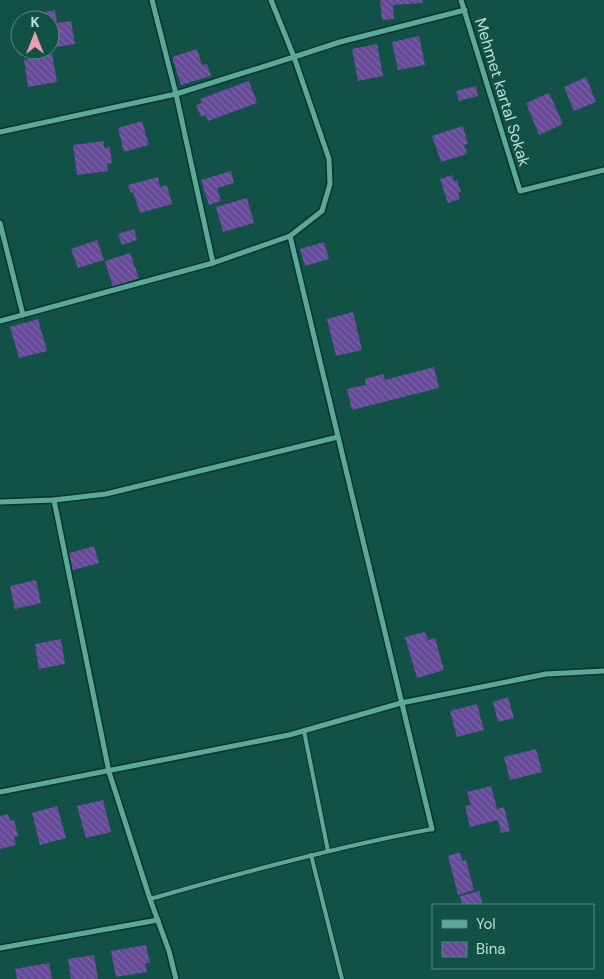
<svg xmlns="http://www.w3.org/2000/svg" width="604" height="979" viewBox="0 0 604 979" font-family="'DM Sans',sans-serif">
<style>
.building{fill:url(#building-back-hatch)}
.lines{fill:none;stroke-linecap:round;stroke-linejoin:round}
.lane-casing{stroke:#07342c;stroke-width:6}
.street-casing{stroke:#07342c;stroke-width:8}
.lane{stroke:#5ba998;stroke-width:4}
.street{stroke:#5ba998;stroke-width:5}
.labels{text-anchor:middle;stroke-width:5;stroke-linejoin:round;paint-order:stroke}
.street-label{font-size:16px;fill:#bbe0d7;stroke:#115146}
</style>
<defs>
<pattern id="building-back-hatch" width="6" height="6" patternUnits="userSpaceOnUse" patternTransform="scale(1.25)"><rect width="6" height="6" fill="#664998"/><path d="M-1 5l2 2M0 0l6 6M5-1l2 2" fill="none" stroke="#7a63a6"/></pattern>
</defs>
<rect width="100%" height="100%" fill="#115146"/>
<g class="building">
<polygon points="380,0 422,0 423,3 393,5 394,19 382,20"/>
<polygon points="55,10 57,23 71,21 75,44 50,48 50,20 23,20 22,16"/>
<polygon points="20,30 20,50 36,51 19,55 15,31"/>
<polygon points="419,36 425,65 398,70 392,42"/>
<polygon points="377,44 383,76 358,81 352,49"/>
<polygon points="197,49 202,65 207,64 211,76 181,85 172,57"/>
<polygon points="52,54 57,82 28,87 24,60"/>
<polygon points="586,77 596,102 574,111 564,87"/>
<polygon points="249,81 257,103 208,121 206,115 201,117 196,105 202,103 200,99"/>
<polygon points="476,86 478,96 459,101 456,91"/>
<polygon points="549,93 563,124 539,135 526,103"/>
<polygon points="142,121 149,145 124,152 118,128"/>
<polygon points="463,126 468,144 464,145 467,154 441,162 432,136"/>
<polygon points="104,141 104,148 110,147 112,163 107,164 108,171 77,175 73,145"/>
<polygon points="231,171 234,183 217,188 221,201 209,205 201,180"/>
<polygon points="452,175 454,181 457,180 461,192 458,193 460,199 448,203 440,179"/>
<polygon points="158,177 160,187 167,185 172,204 140,213 133,192 131,193 128,185"/>
<polygon points="247,198 254,223 223,232 216,207"/>
<polygon points="134,229 137,240 122,245 118,234"/>
<polygon points="97,240 104,260 78,268 71,249"/>
<polygon points="324,242 329,259 305,266 300,249"/>
<polygon points="130,253 139,278 113,287 105,261"/>
<polygon points="353,312 362,350 336,356 327,319"/>
<polygon points="38,319 47,351 19,358 10,327"/>
<polygon points="434,367 439,388 352,410 347,389 366,385 365,379 383,374 385,380"/>
<polygon points="94,546 99,563 73,570 69,553"/>
<polygon points="36,580 41,603 15,609 10,586"/>
<polygon points="425,632 428,640 435,638 444,670 417,678 405,637"/>
<polygon points="61,639 65,664 39,669 35,644"/>
<polygon points="508,697 514,718 498,722 493,702"/>
<polygon points="477,704 484,730 457,737 450,711"/>
<polygon points="536,749 542,772 510,780 504,757"/>
<polygon points="491,786 497,809 504,807 510,831 501,833 498,820 470,827 465,806 471,805 467,792"/>
<polygon points="103,800 111,832 86,838 77,806"/>
<polygon points="57,806 66,838 40,845 32,813"/>
<polygon points="8,814 10,821 14,820 18,836 14,837 16,845 0,849 0,816"/>
<polygon points="460,852 462,861 466,860 474,890 458,895 448,856"/>
<polygon points="479,891 483,905 462,905 460,896"/>
<polygon points="146,945 150,963 145,963 147,972 116,977 111,951"/>
<polygon points="94,955 98,979 71,979 68,959"/>
<polygon points="49,963 52,979 17,979 15,969"/>
</g>
<g class="lines">
<defs>
<g id="lane">
<polyline points="304,731 328,851"/>
<polyline points="311,855 342,979"/>
<path d="M150,899c93,-27 186,-52 282,-70"/>
</g>
<g id="street">
<polyline points="152,0 176,94 213,263"/>
<polyline points="461,0 520,191 604,170"/>
<polyline points="0,132 176,94 294,57 340,42 465,10"/>
<polyline points="0,223 23,315"/>
<polyline points="290,236 432,829"/>
<polyline points="0,321 213,263 290,236 322,211 330,184 329,159 294,57 271,0"/>
<polyline points="54,500 109,772 150,899 169,951 176,979"/>
<polyline points="0,502 54,500 106,494 338,437"/>
<polyline points="0,792 289,735 401,703 546,674 604,671"/>
<polyline points="0,948 158,920"/>
</g>
</defs>
<use href="#lane" class="lane-casing"/>
<use href="#street" class="street-casing"/>
<use href="#lane" class="lane"/>
<use href="#street" class="street"/>
</g>
<g class="labels">
<g class="street-label">
<text transform="translate(503 92) rotate(73)" y="6">Mehmet kartal Sokak</text>
</g>
</g>
<rect x="432" y="904" width="162" height="65" fill="#115146" stroke="#558a80"/>
<rect x="442" y="920" width="25" height="8" fill="#5ba998" stroke="#558a80"/>
<text x="476" y="929" font-size="15" fill="#bbe0d7">Yol</text>
<rect x="442" y="942" width="25" height="15" fill="url(#building-back-hatch)" stroke="#558a80"/>
<text x="476" y="954" font-size="15" fill="#bbe0d7">Bina</text>
<g transform="translate(35 35)"><circle r="24" fill="#115146" stroke="#558a80"/>
<path d="M0-4L9 19L0 12L-9 19Z" fill="#f09ab7"/>
<text y="-8" font-size="14" font-weight="bold" text-anchor="middle" fill="#bbe0d7">K</text>
</g>
</svg>
